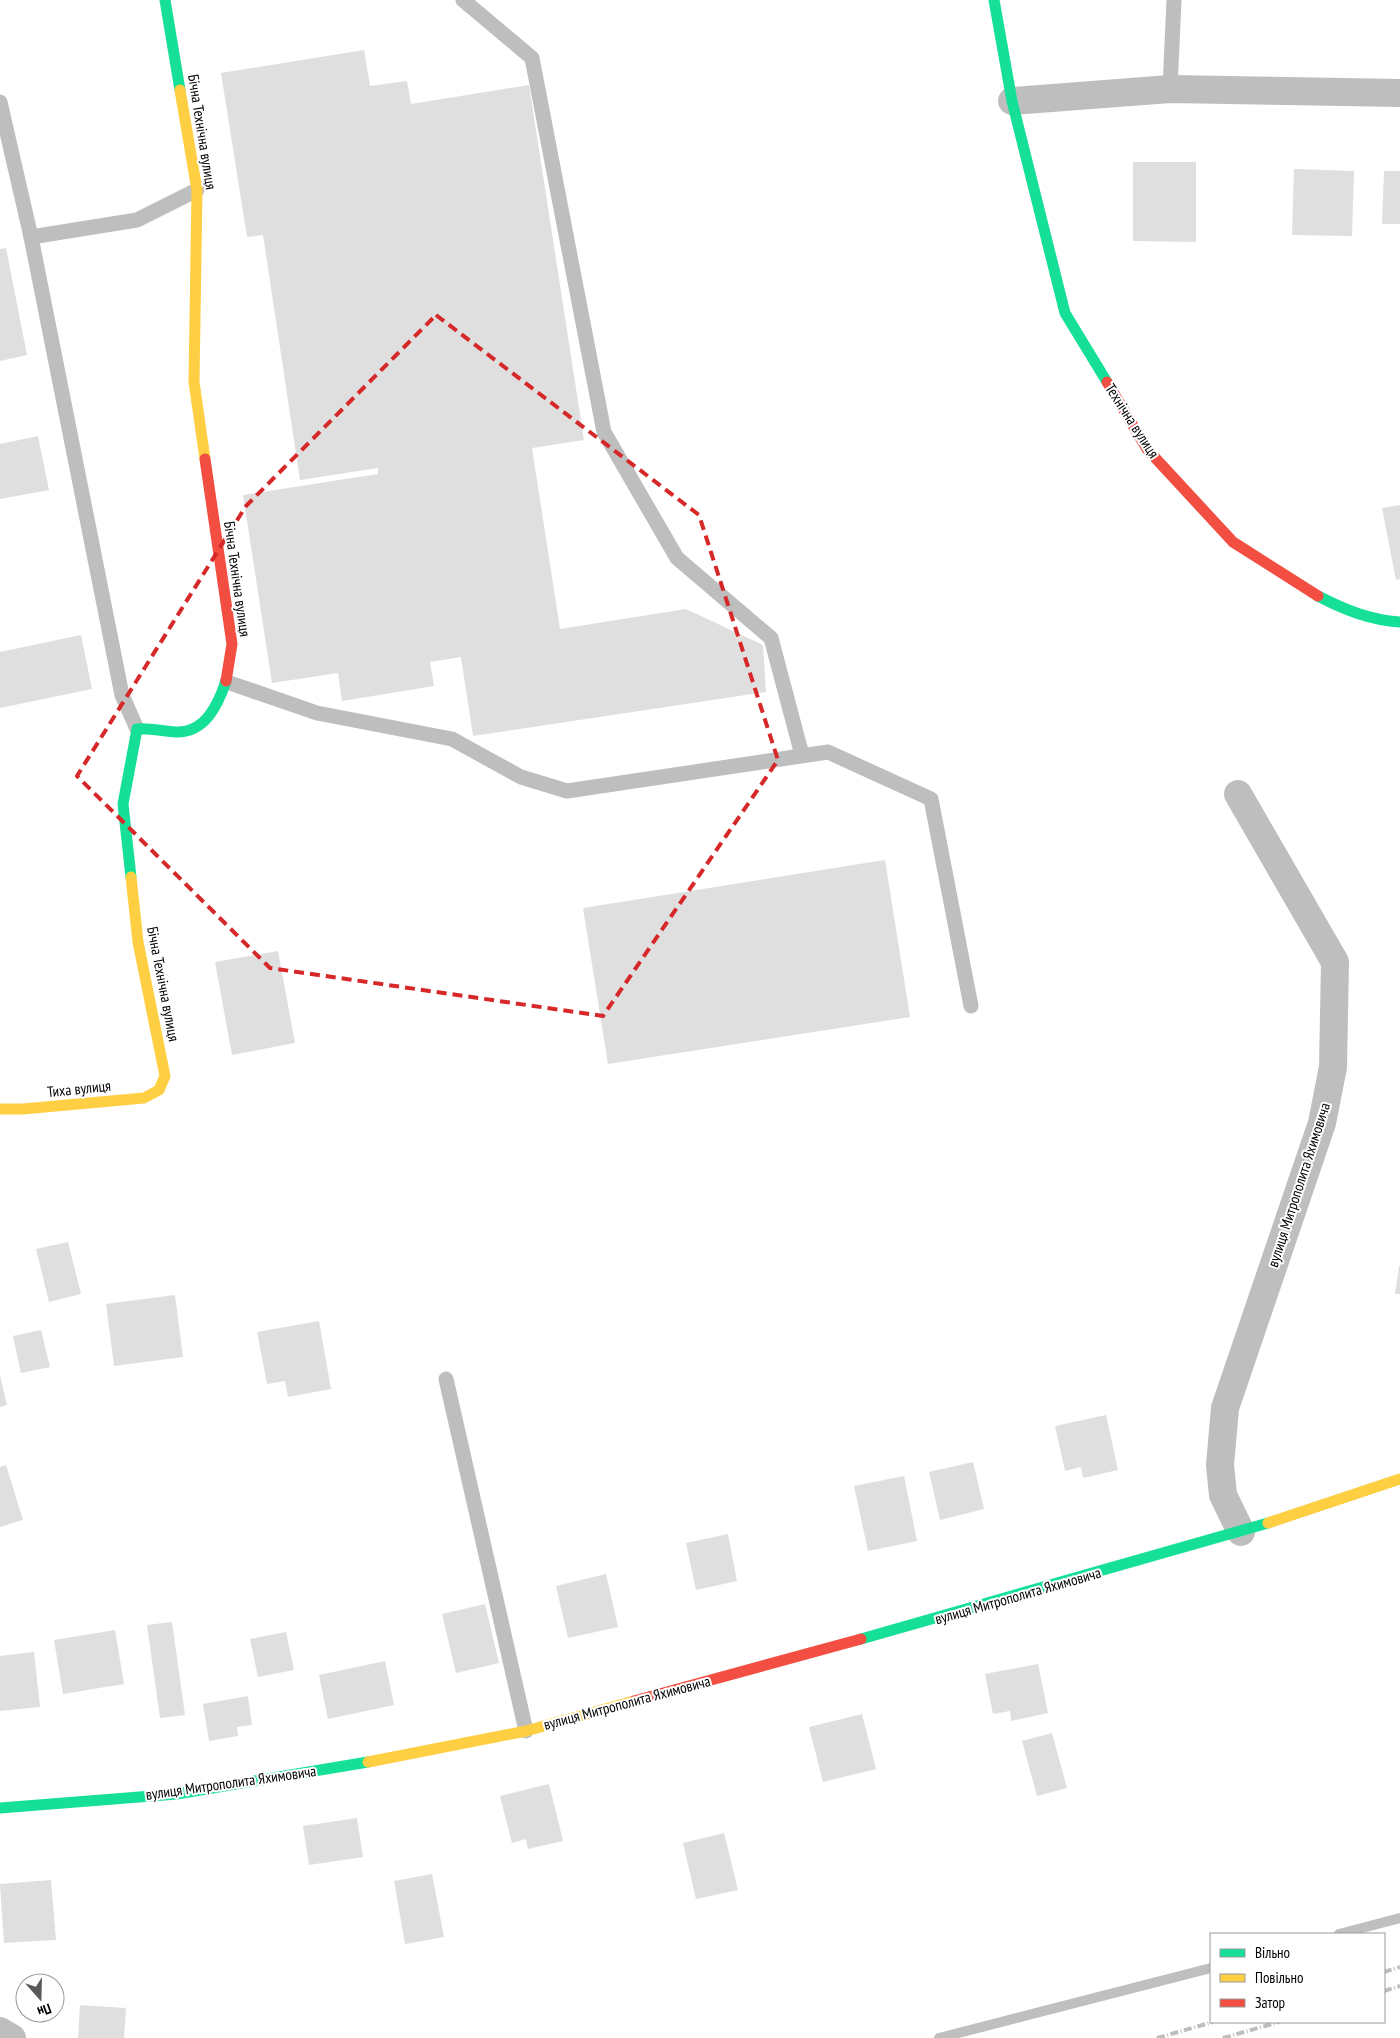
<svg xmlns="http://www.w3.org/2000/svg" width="1400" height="2038" viewBox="0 0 1400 2038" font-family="'PT Sans Narrow',sans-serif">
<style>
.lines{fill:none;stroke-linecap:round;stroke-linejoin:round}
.stream{stroke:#bfbfbf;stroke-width:10}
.building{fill:#dfdfdf}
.lane{stroke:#bebebe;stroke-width:15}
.street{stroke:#bebebe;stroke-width:28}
.fast{stroke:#16e098;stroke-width:11}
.slow{stroke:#ffcf43;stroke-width:11}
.jam{stroke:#f24e42;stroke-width:11}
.rail{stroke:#bebebe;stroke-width:4;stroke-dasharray:8 2.5 1 2.5;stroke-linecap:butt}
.marked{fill:none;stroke:#d62828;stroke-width:4;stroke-dasharray:10 6;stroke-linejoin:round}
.labels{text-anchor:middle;stroke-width:4;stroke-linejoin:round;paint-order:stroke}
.street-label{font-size:15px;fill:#000;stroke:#fff}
</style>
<rect width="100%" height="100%" fill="#fff"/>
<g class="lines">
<g class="stream">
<polyline points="1339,1934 1400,1918"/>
<polyline points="939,2038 1211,1968"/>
</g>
</g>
<g class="building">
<polygon points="364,50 370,86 407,81 411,104 529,85 584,440 532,448 560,629 686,609 763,645 766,692 473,736 461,657 430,662 434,686 342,701 338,673 272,683 243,495 378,474 378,468 300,480 263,235 247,237 221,73"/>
<polygon points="1133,162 1196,162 1196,242 1133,241"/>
<polygon points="1294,169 1354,171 1352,236 1292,235"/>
<polygon points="1384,171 1400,171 1400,224 1382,224"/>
<polygon points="6,248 27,355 0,361 0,249"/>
<polygon points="38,436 49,490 0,499 0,444"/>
<polygon points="1400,505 1400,579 1396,580 1382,508"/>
<polygon points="81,635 92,689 0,708 0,652"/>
<polygon points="885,860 910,1017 608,1064 583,908"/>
<polygon points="278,951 295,1043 232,1055 215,962"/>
<polygon points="68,1242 81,1294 49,1302 36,1249"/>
<polygon points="1399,1266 1400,1266 1400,1294 1395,1294"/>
<polygon points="175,1295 183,1357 114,1366 106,1304"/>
<polygon points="319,1321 331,1389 288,1397 285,1381 267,1384 257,1332"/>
<polygon points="41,1330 50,1367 21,1373 13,1336"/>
<polygon points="0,1375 7,1405 0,1407"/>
<polygon points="1106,1415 1118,1470 1083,1478 1081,1467 1065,1471 1055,1426"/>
<polygon points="973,1462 984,1509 940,1520 929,1472"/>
<polygon points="6,1465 23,1520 0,1527 0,1467"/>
<polygon points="904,1476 917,1541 868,1551 854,1486"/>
<polygon points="728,1534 737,1581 696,1590 686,1543"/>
<polygon points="606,1574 618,1627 568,1638 556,1586"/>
<polygon points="485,1604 499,1663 456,1673 442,1614"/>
<polygon points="172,1622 185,1715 160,1718 147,1625"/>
<polygon points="115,1630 124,1684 63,1694 54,1640"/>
<polygon points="286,1632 294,1670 258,1677 250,1639"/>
<polygon points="34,1652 40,1707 0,1711 0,1656"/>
<polygon points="385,1661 394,1705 328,1719 319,1675"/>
<polygon points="1038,1664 1048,1713 1011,1721 1010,1711 993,1714 985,1674"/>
<polygon points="248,1696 252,1725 237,1727 238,1736 209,1741 203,1704"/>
<polygon points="862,1714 876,1769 823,1782 809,1727"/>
<polygon points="1052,1733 1067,1788 1037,1796 1022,1741"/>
<polygon points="549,1784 563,1841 528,1849 526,1839 512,1843 500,1796"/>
<polygon points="357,1818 363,1857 309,1865 303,1826"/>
<polygon points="724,1833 738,1890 696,1899 683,1843"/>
<polygon points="432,1874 444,1937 405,1944 394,1881"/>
<polygon points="51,1880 56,1940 4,1943 0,1884"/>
<polygon points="80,2005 126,2008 124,2038 78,2038"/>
</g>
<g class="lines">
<g class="lane">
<polyline points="463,0 532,58 604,432 677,558 771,638 802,755"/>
<polyline points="1170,89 1174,0"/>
<polyline points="0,102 31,237 122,695 137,729"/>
<polyline points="31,237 137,220 197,190"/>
<polyline points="227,682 317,713 452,739 521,777 567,791 828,752 931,799 971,1006"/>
<polyline points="446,1379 526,1731"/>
</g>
<g class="street">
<polyline points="1012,101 1170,89 1400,93"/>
<polyline points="1238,794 1335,962 1333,1067 1322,1123 1225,1408 1220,1465 1223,1495 1241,1532"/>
<polyline points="0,2031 12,2038"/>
</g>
<g class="fast">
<polyline points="165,0 180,90"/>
<polyline points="994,0 1012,101 1065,313 1107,382"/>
<path d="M1318,596c27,14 52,24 82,26"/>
<path d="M131,877l-8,-73 14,-75c13,-1 25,2 39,3 29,1 42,-27 50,-51"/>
<polyline points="861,1639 1268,1523"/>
<polyline points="0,1808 177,1794 368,1762"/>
</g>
<g class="slow">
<polyline points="180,90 197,190 194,382 205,459"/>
<polyline points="0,1109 23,1109 144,1098 159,1090 165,1076 138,942 131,877"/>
<polyline points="1268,1523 1400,1479"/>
<polyline points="368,1762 526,1731 634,1701"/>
</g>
<g class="jam">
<polyline points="1107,382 1147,449 1233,542 1318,596"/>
<polyline points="205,459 232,644 226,681"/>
<polyline points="634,1701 861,1639"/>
</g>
<g class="rail">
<polyline points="1384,1972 1400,1967"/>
<polyline points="1384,1991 1400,1986"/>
<polyline points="1157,2038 1213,2022"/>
<polyline points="1223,2038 1279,2022"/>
</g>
</g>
<path class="marked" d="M436,315l263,200 79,245 -175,256 -333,-48 -193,-192 169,-270z"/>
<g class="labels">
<g class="street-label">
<text transform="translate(202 132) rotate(81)" y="5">Бічна Технічна вулиця</text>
<text transform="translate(1132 421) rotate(57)" y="5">Технічна вулиця</text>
<text transform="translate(237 579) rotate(82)" y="5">Бічна Технічна вулиця</text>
<text transform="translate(163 984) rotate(79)" y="5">Бічна Технічна вулиця</text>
<text transform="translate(79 1089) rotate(-6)" y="5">Тиха вулиця</text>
<text transform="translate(1299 1185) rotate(-72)" y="5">вулиця Митрополита Яхимовича</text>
<text transform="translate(1018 1596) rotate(-16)" y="5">вулиця Митрополита Яхимовича</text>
<text transform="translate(627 1703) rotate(-15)" y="5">вулиця Митрополита Яхимовича</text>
<text transform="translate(231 1783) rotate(-8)" y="5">вулиця Митрополита Яхимовича</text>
</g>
</g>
<rect x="1210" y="1933" width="175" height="90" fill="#ffffff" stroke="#999999"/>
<rect x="1220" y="1949" width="25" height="8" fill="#16e098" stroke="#999999"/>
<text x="1255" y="1958" font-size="15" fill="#000000">Вільно</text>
<rect x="1220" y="1974" width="25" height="8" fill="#ffcf43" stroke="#999999"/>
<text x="1255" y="1983" font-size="15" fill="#000000">Повільно</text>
<rect x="1220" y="1999" width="25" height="8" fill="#f24e42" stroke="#999999"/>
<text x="1255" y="2008" font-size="15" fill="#000000">Затор</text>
<g transform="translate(40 1998) rotate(160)"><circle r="24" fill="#ffffff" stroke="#999999"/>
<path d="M0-4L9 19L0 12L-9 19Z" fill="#595959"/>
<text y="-8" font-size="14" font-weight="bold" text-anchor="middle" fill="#000000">Пн</text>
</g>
</svg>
